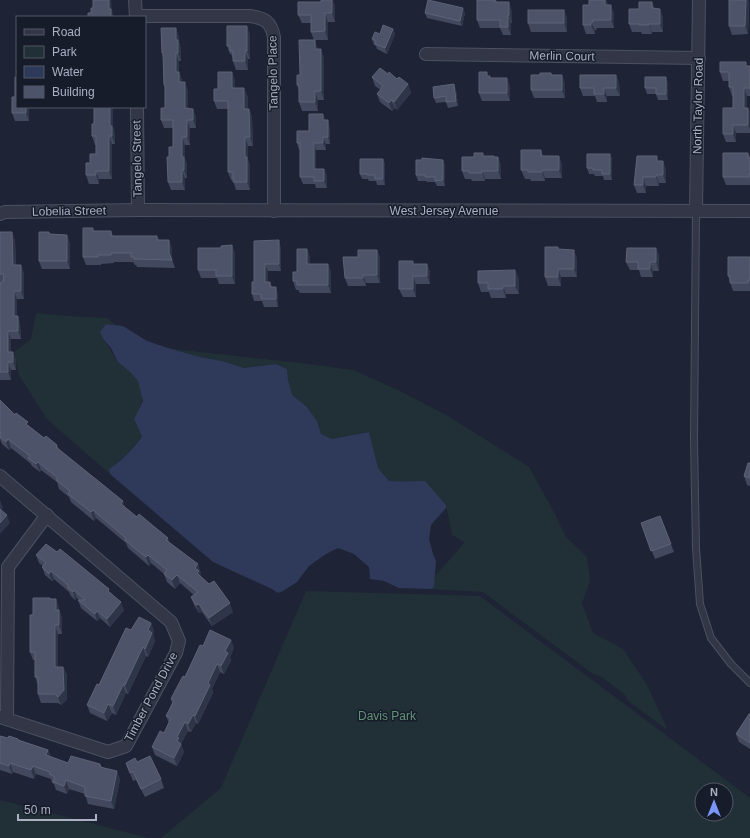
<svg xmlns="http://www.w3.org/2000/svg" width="750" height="838" viewBox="0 0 750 838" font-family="Helvetica,sans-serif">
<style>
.green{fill:#203036;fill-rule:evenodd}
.water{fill:#2f3a5b}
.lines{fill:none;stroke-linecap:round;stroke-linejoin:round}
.service-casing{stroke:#4c5161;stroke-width:8}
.minor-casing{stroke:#4c5161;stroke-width:14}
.service{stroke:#323646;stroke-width:6}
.minor{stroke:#323646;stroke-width:12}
.wall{fill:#42495e}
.shaded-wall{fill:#2f3549}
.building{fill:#4d5469;stroke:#5c6277}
.labels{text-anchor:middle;stroke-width:3;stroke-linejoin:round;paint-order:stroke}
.street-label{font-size:12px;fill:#abb0c3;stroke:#171c2a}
.park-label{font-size:12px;fill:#639376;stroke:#171c2a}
</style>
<rect width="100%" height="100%" fill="#1e2435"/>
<g class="green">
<path d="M36,313l32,3 39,2 8,7 -9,-1 -2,16c6,8 10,17 16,24 4,4 8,6 12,10 16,15 11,29 2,45l8,18c-8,12 -20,24 -33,32l1,5 -63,-55 -28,-44 -5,-23 17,-13z"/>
<polygon points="173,349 300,363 353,370 400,391 448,416 529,467 555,514 566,537 587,557 590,581 582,603 593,633 623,649 647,685 666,726 666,729 627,700 625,695 602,677 593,674 483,592 432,589 435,576 465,542 452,535 446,505 413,481 401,482 389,481 378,468 369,432 332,439 321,434 317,421 307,407 292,396 288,380 287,369 276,364 244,368 222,361 200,357"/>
<path d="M306,591l174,5 270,202v40h-589l60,-50zM702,790h24v24h-24z"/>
<polygon points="0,800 149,838 0,838"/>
</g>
<path class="water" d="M106,324l17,2 24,15 21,7 32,9 22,4 22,7 32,-4 11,5 1,11 4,15 15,12 10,14 4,13 11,5 37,-7 9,36 11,13c12,1 23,0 36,0l21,24v3l-15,17 -2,14 4,15 3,7 -2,25 -2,3 -33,-1 -15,-7 -14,-2 -1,-12 -15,-13 -16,-6 -12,6 -17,12 -12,16 -14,9 -5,2 -6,-4 -59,-27 -103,-88 -1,-5c13,-8 24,-20 33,-32l-8,-18 9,-18 -5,-20 -7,-8 -13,-11 -7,-14 -7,-8 -4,-8z"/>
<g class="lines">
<defs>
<polyline id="service" points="696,211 694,440 696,548 700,604 711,638 731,664 750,683"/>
<g id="minor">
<polyline points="135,0 136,17"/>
<path d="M136,16h114c15,2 21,6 24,21v174"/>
<polyline points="426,54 699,58"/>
<polyline points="137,107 138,210"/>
<polyline points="696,211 699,0"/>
<polyline points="0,214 5,212 138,210 750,211"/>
<polyline points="0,476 171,622 179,641 176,653 126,746 108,752 0,717"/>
<polyline points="7,719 8,567 47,515"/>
</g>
</defs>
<use href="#service" class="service-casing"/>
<use href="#minor" class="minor-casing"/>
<use href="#service" class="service"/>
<use href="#minor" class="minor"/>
</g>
<g class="wall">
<polygon points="477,0 496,0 497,2 512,11 512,23 511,23 511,35 503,35 500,28 480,28 477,20"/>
<polygon points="589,0 606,0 608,5 614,13 614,28 596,28 597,30 595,30 595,34 586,34 583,25 589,5"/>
<polygon points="729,0 748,0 749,3 748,34 732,35 729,26"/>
<polygon points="652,2 654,8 663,17 663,32 652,32 652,34 642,34 641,32 632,32 629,24 639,9"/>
<polygon points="335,5 335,22 328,22 328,40 314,40 311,32 311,23 302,23 298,15"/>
<polygon points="564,10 567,18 567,32 531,32 528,23"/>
<polygon points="425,13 465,13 462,26 427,18"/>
<polygon points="393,29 395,34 387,54 377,49 376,46 374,45 372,39 380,34"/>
<polygon points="250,34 250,59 248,59 248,70 236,70 233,61 233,58 231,54 230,54 227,46"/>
<polygon points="179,37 179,42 181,49 181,61 179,61 179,72 182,80 182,82 188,91 188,108 196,117 196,128 190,128 190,145 185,145 185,159 187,165 187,178 185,178 185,190 171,190 168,182 169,157 173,147 173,128 164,128 161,120 165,108 165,88 164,85 163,58 162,53"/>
<polygon points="318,49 324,58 324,100 318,100 318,111 302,111 299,102 299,91 297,85 300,75"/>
<polygon points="747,66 750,67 750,96 747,96 747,108 748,108 750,112 750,133 736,133 736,142 726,142 723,134 733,108 733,96 732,96 729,87 729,81 723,81 720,72"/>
<polygon points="551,73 552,75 565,83 565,98 534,98 531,90 540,75"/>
<polygon points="388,74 408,84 411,93 397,110 395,108 392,111 380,102 377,94 381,90 375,86 372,77"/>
<polygon points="616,75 619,83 620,96 607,96 607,102 597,102 595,96 583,96 580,88"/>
<polygon points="489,76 490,76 490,78 510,86 510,101 482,101 479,93"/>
<polygon points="235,80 235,88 248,97 248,109 249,109 252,117 253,146 248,146 248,160 250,165 250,190 236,190 233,180 231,180 228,172 228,109 217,109 214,101 218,89"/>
<polygon points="668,83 668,100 658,100 656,94 647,94 645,88"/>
<polygon points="456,90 458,106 448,108 446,102 436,103 434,98"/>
<polygon points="29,107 29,121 15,121 12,113"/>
<polygon points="113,107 113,127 115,134 115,144 112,144 112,179 99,179 99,184 89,184 86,175 90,163 96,154 96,145 95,145 92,136 94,124"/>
<polygon points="325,120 330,128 330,144 326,144 326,150 316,150 316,169 324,169 327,176 327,188 316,188 315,184 303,184 300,177 300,150 299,150 297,143 309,131"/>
<polygon points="541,150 543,156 559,156 562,165 562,178 545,178 545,181 531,181 530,179 525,179 521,170"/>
<polygon points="748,153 750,157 750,185 726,185 723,177"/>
<polygon points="610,154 612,159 612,180 604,180 603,176 595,176 594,174 589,174 587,168"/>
<polygon points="484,156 494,156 494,157 498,157 501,166 501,179 485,179 485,181 472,181 471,179 465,179 462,171 474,157"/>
<polygon points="383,159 385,164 385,185 377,185 376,181 369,181 368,179 362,179 360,174"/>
<polygon points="443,160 445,166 445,186 437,186 435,182 427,182 426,181 418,181 416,175"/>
<polygon points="659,161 663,161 666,170 666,183 659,183 659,186 646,186 646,193 637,193 634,185"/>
<polygon points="94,231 111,231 113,236 157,236 159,240 169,240 172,249 172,259 175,268 137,267 136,265 135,265 133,262 114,262 114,263 101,264 101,265 86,265 83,257"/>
<polygon points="0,232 15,240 16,265 24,273 24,299 17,299 17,316 20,324 21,339 11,339 11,352 16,360 16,370 11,370 11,380 0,380 0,282 3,281 0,281"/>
<polygon points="49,232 50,234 67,235 70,244 70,269 42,269 39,261"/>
<polygon points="254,241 281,248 281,271 268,271 268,282 270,282 272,287 278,294 278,307 264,307 262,301 254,301 252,294 254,282"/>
<polygon points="232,245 235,254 235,284 219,284 217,278 201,278 198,270 221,248"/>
<polygon points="656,248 659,256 659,271 653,271 653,277 641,277 639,270 630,270 626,262"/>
<polygon points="307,249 310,258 310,264 328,264 331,273 331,293 300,293 298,290 296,290 293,281"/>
<polygon points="558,249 577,258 577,277 561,277 561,286 548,286 545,277"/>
<polygon points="377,250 380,258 380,283 366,283 366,286 348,286 345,278 358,257"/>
<polygon points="750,257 750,291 733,291 728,276"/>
<polygon points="414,264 427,264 430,272 430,284 416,284 416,297 403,297 399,289"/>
<polygon points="519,279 519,294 506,294 506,298 491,298 489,292 481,292 478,283"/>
<polygon points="0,400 15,415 44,438 57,445 59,450 125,507 137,517 168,538 169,543 201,573 200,574 201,577 233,612 212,626 202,612 199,613 194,605 191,597 194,595 180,583 175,589 167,582 164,574 151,563 149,566 141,559 128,548 126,543 96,518 94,521 71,502 69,497 59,489 57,482 41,470 40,472 32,466 30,463 11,448 9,450 2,444 0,439"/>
<polygon points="750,463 750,486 747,485 744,476"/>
<polygon points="660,516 674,552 655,559 641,523"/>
<polygon points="36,555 111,593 124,610 110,627 100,618 97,621 81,608 78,600 79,600 77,598 75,600 71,596 69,592 54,579 52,581 45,575 42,567 43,566 39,563"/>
<polygon points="50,598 51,599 56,599 62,619 62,634 58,634 58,667 63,667 67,675 67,699 61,705 58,703 41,703 38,694 38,685 35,677 35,660 33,660 30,652 33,615"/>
<polygon points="151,623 154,631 153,634 155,641 148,657 146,656 128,694 126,693 116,715 112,713 107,721 90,713 87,705 131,630"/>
<polygon points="231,640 234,648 230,657 231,661 224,674 220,672 212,689 213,693 198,724 196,723 191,732 188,731 181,744 184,752 177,766 155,755 152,747 164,733 169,723 166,716 172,703 171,699 185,677 203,646"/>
<polygon points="750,714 750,749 739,742 736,734"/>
<polygon points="0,736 8,738 18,739 19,740 48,750 51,757 68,763 100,764 102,767 120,779 114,809 88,804 85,794 69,789 67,794 56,790 54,784 52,783 51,779 36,774 34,779 13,772 12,774 0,770"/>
<polygon points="126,763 161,779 164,788 145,797 136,780 133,781"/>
</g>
<g class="shaded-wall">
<polygon points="109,0 111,0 112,10 114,17 111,17 109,9"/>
<polygon points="332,0 333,0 335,5 335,22 332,13"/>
<polygon points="605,0 606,0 608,6 605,5"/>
<polygon points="746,0 748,0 749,3 748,34 745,26"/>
<polygon points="509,2 512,11 512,23 509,15"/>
<polygon points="611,5 614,13 614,28 611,20"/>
<polygon points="463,8 465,13 462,26 460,21"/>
<polygon points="660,9 663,17 663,32 660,24"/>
<polygon points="564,10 567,18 567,32 564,23"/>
<polygon points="325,13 328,22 328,40 325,31"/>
<polygon points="508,15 511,23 511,35 508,27"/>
<polygon points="591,22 595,30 595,34 591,25"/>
<polygon points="649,24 652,32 652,34 649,25"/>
<polygon points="247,26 250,34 250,59 247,51"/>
<polygon points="176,28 179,37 179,42 181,49 181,61 178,53 176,40"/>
<polygon points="393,29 395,34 387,54 385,48"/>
<polygon points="315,40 318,49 318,58 315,49"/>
<polygon points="321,49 324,58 324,100 321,91"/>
<polygon points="245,51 248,59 248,70 245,61"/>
<polygon points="176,53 179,61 179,80 176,72"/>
<polygon points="179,72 182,80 182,91 179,82"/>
<polygon points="232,72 235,80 235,97 232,88"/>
<polygon points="562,75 565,83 565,98 562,90"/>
<polygon points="616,75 619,83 620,96 616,88"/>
<polygon points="666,77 668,83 668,100 666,94"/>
<polygon points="507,78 510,86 510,101 507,93"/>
<polygon points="185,82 188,91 188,116 185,108"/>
<polygon points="408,84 411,93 397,110 394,102"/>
<polygon points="454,84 456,90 458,106 456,101"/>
<polygon points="244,88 248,97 248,117 244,109"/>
<polygon points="604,88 607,96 607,102 604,94"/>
<polygon points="744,88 747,96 747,116 744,108"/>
<polygon points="315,91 318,100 318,111 315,102"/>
<polygon points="391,100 395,108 392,111 389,103"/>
<polygon points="26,107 29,107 29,121 26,113"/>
<polygon points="110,107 113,107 113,127 115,134 115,144 112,136 110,126"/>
<polygon points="748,108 750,112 750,129 748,125"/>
<polygon points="193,109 196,117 196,128 193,120"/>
<polygon points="249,109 252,117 253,146 250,137"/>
<polygon points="323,114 326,121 323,120"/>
<polygon points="187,120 190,128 190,145 187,137"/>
<polygon points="328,120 330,128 330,144 328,137"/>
<polygon points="733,125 736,133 736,142 733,134"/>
<polygon points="109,136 112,144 112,179 109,171"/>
<polygon points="182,137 185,145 185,159 187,165 187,178 184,170 182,157"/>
<polygon points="245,137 248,146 248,160 250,165 250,190 247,182 245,157"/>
<polygon points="323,137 326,144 326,150 323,143"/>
<polygon points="314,143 316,150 316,176 314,169"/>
<polygon points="610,154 612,159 612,180 610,174"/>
<polygon points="559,156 562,165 562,178 559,170"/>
<polygon points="498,157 501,166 501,179 498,171"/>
<polygon points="383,159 385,164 385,185 383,179"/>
<polygon points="443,160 445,166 445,186 443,180"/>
<polygon points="663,161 666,170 666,183 663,175"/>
<polygon points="324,169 327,176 327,188 324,181"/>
<polygon points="182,170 185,178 185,190 182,182"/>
<polygon points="542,170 545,178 545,181 542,172"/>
<polygon points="96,171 99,179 99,184 96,175"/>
<polygon points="482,171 485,179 485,181 482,173"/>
<polygon points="656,175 659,183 659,186 656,177"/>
<polygon points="643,177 646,186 646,193 643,185"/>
<polygon points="12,232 15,240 16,273 13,265"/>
<polygon points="67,235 70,244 70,269 67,261"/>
<polygon points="169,240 172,249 172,260 169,253"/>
<polygon points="279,240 281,248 281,271 279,264"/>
<polygon points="232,245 235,254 235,284 232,276"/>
<polygon points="656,248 659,256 659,271 656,262"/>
<polygon points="307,249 310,258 310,273 307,264"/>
<polygon points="377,250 380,258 380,283 377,275"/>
<polygon points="574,250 577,258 577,277 574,269"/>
<polygon points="650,262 653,271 653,277 650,269"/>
<polygon points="265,264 268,271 268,289 265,282"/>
<polygon points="328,264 331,273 331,293 328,285"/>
<polygon points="427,264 430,272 430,284 427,276"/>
<polygon points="21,265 24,273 24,299 21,291"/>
<polygon points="558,269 561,277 561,286 558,277"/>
<polygon points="515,270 519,279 519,294 515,286"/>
<polygon points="363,275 366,283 366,286 363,278"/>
<polygon points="413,276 416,284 416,297 413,289"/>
<polygon points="503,286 506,294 506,298 503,289"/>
<polygon points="276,287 278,294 278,307 276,299"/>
<polygon points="14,291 17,299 17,324 14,316"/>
<polygon points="18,316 20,324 21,339 18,331"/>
<polygon points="8,331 11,339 11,360 8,352"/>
<polygon points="13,352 16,360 16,370 13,362"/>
<polygon points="8,362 11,370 11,380 8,372"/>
<polygon points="8,439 11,448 9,450 6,442"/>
<polygon points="38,462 41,470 40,472 36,464"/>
<polygon points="0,500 3,508 0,512"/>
<polygon points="123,501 126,509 121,504"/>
<polygon points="93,510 96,518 94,521 91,512"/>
<polygon points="7,515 10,523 0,534 0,523"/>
<polygon points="148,555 151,563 149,566 146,557"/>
<polygon points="198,564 201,573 200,574 202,580 200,582 195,568"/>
<polygon points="51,571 54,579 52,581 49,574"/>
<polygon points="177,575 180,583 175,589 172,580"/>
<polygon points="74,590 77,598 75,600 73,592"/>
<polygon points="56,599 62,619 62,634 59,625 56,610"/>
<polygon points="121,602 124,610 110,627 107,619"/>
<polygon points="230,603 233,612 212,626 209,618"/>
<polygon points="199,604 202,612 199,613 196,605"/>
<polygon points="97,611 100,618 97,621 95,614"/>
<polygon points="151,623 154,631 153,634 155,641 148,657 145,649 148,630"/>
<polygon points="55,625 58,634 58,675 55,667"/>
<polygon points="231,640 234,648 230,657 231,661 224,674 221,666 225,651"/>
<polygon points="143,647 146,656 128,694 125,685"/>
<polygon points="217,664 220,672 212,689 213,693 198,724 195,716 208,683"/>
<polygon points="63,667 67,675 67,699 61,705 58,697"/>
<polygon points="123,685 126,693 116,715 113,706"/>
<polygon points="108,704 112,713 107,721 104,713"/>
<polygon points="193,715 196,723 191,732 188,724"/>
<polygon points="185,722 188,731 181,744 184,752 177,766 174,758 177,737"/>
<polygon points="48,750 51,758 46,755"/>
<polygon points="10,763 13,772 12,774 9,766"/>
<polygon points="33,766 36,774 34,779 31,770"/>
<polygon points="117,771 120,779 114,809 111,801"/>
<polygon points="66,780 69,789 67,794 64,786"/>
</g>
<g class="building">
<polygon points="93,0 109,0 109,9 111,9 111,17 88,17 88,13 91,13 91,8 93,8"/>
<polygon points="321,0 332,0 332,13 325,13 325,31 311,32 311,15 298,15 298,2 321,2"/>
<polygon points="428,0 463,8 460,21 425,13"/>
<polygon points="477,0 495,0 495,2 509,2 509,15 508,15 508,27 500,27 500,20 477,20"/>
<polygon points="589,0 605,0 605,5 611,5 611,20 593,20 593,22 591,22 591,25 583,25 583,5 589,5"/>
<polygon points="729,0 746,0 745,26 729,26"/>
<polygon points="639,2 652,2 652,8 660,9 660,24 649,24 649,25 639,25 639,24 629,24 629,9 639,9"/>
<rect x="528" y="10" width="36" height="13"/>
<polygon points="383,25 393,29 385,48 375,44 376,41 372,39 375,32 380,34"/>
<polygon points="227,26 247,26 247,51 245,51 245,61 233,61 233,51 230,51 230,46 227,46"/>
<polygon points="161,28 176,28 176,40 178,40 178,53 176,53 176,72 179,72 179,82 185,82 185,108 193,109 193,120 187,120 187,137 182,137 182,157 184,157 184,170 182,170 182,182 168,182 167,157 169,157 169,147 173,147 173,120 161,120 161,108 165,108 165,85 164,85 163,53 162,53"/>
<polygon points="299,40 315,40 315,49 321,49 321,91 315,91 315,102 299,102 299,85 297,85 297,75 300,75"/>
<polygon points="720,62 746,62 746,66 750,66 750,88 744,88 744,108 748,108 748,125 733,125 733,134 723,134 723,108 733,108 733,87 729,87 729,72 720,72"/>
<polygon points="380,68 388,74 389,72 397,79 399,77 408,84 394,102 391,100 389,103 377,94 383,86 372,77"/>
<polygon points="218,72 232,72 232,88 244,88 244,109 249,109 250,137 245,137 245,157 247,157 247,182 233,182 233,172 228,172 228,101 214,101 214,89 218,89"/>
<polygon points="479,72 487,72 487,76 490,76 490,78 507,78 507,93 479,93"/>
<polygon points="540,73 551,73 551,75 562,75 562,90 531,90 531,75 540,75"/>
<polygon points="580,75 616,75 616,88 604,88 604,94 594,94 594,88 580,88"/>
<polygon points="15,77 17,77 17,107 26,107 26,113 12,113 12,97 15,97"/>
<polygon points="645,77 666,77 666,94 656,94 656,88 645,88"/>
<polygon points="454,84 456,101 446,102 446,96 434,98 433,87"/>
<polygon points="94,107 110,107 110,126 112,126 112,136 109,136 109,171 96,171 96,175 86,175 86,163 90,163 90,154 96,154 96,136 92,136 92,124 94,124"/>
<polygon points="309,114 323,114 323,120 328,120 328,137 323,137 323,143 314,143 314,169 324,169 324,181 314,181 314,177 300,177 300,143 297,143 297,131 309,131"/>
<polygon points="521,150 541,150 541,156 559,156 559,170 542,170 542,172 528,172 528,170 521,170"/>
<polygon points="474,153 483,153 483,156 494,156 494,157 498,157 498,171 482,171 482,173 469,173 469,171 462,171 462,157 474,157"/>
<polygon points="723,153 748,153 748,158 750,158 750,174 749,174 749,177 723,177"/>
<polygon points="587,154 610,154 610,174 602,174 602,170 593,170 593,168 587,168"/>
<polygon points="637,156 657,156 657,161 663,161 663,175 656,175 656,177 643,177 643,185 634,185"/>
<polygon points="422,158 443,160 443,180 435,181 435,177 425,177 425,175 416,175 416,160 422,160"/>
<polygon points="360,159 383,159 383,179 375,179 375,175 367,175 367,174 360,174"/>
<polygon points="83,228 93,228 93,231 111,231 111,236 157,236 157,240 169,240 169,253 172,260 134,259 134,257 131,257 131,253 111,253 111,255 98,255 98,257 83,257"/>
<polygon points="0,232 12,232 13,265 21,265 21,291 14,291 14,316 18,316 18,331 8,331 8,352 13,352 13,362 8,362 8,372 0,372 0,282 3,282 4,274 0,274"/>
<polygon points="39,232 49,232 49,234 67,235 67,261 39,261"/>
<polygon points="279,240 279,264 265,264 265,282 270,282 270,287 276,287 276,299 261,299 261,294 252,294 252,282 254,282 254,241"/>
<polygon points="232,245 232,276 216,276 216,270 198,270 198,248 221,248 221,246"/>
<polygon points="545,247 558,247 558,249 574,250 574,269 558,269 558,277 545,277"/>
<polygon points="627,248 656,248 656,262 650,262 650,269 638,269 638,262 626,262"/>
<polygon points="297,249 307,249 307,264 328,264 328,285 297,285 297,281 293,281 293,272 297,272"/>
<polygon points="358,250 377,250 377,275 363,275 363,278 345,278 343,257 358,257"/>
<polygon points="728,257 750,257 750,280 748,280 748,283 730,283 730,276 728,276"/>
<polygon points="399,261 413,261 413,264 427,264 427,276 413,276 413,289 399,289"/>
<polygon points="515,270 515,286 503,286 503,289 488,289 488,283 478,283 478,271"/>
<polygon points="0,400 15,415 16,413 28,422 26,424 44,438 46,436 57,445 56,447 123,501 121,504 137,517 139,514 168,538 166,540 198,564 195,568 199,571 197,573 209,584 214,581 230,603 209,618 199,604 196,605 191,597 198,592 177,575 172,580 164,574 167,570 148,555 146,557 138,551 125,540 126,538 93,510 91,512 68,494 70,491 56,480 58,478 38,462 36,464 28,458 30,456 8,439 6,442 0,437 0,434 1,433 0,432"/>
<polygon points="748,463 750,463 750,478 744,476"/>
<polygon points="0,509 7,515 0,523"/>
<polygon points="660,516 671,544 651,551 641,523"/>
<polygon points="46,544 57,552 60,549 109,589 108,591 121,602 107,619 97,611 95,614 78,600 85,600 74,590 73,592 68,588 68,585 51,571 49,574 42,567 46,563 36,555"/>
<polygon points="33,598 50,598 50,599 56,599 56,610 59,610 59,625 55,625 55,667 63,667 64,690 58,697 55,694 38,694 38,677 35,677 35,652 30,652 30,615 33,615"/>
<polygon points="139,617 151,623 148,630 152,633 145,649 143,647 125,685 123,685 113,706 108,704 104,713 87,705 97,684 99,685 126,628 131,630"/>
<polygon points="210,630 231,640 225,651 228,653 221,666 217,664 208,683 210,685 195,716 193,715 188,724 185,722 177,737 179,738 177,741 181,744 174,758 152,747 160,731 164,733 171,718 166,716 174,701 171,699 175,691 183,676 185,677 200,645 203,646"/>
<polygon points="749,714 750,714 750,743 736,734"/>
<polygon points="0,736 8,738 9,736 18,739 18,740 48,750 46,755 68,763 71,756 100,764 100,767 117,771 111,801 85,796 85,787 66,780 64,786 53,782 55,777 49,774 50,772 33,766 31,770 10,763 9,766 0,763"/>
<polygon points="150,756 161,779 141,789 133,771 130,773 126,763 135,758 137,762"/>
</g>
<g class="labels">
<g class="street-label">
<text transform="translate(562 56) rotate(1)" y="4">Merlin Court</text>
<text transform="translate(273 73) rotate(-91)" y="4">Tangelo Place</text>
<text transform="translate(698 106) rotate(-89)" y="4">North Taylor Road</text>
<text transform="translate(137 159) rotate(-91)" y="4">Tangelo Street</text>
<text transform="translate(69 211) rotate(-1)" y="4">Lobelia Street</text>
<text x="444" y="215">West Jersey Avenue</text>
<text transform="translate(151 697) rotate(-62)" y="4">Timber Pond Drive</text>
</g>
<g class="park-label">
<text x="387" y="720">Davis Park</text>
</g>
</g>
<rect x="16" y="16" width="130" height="92" fill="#171c2a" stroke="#525767"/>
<rect x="24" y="29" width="20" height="6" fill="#323646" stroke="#525767"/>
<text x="52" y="36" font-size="12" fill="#abb0c3">Road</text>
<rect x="24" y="46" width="20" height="12" fill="#203036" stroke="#525767"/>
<text x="52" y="56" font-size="12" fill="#abb0c3">Park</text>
<rect x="24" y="66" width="20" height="12" fill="#2f3a5b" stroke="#525767"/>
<text x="52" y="76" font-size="12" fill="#abb0c3">Water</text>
<rect x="24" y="86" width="20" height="12" fill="#4d5469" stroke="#525767"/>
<text x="52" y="96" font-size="12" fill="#abb0c3">Building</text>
<g transform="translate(714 802)"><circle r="19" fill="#171c2a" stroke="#525767"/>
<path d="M0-3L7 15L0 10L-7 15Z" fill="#7a95f9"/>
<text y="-6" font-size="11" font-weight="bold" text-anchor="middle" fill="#abb0c3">N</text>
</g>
<path d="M18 814v6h78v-6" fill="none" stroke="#abb0c3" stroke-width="2"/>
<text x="24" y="814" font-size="12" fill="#abb0c3" stroke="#171c2a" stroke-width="3" paint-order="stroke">50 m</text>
</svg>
